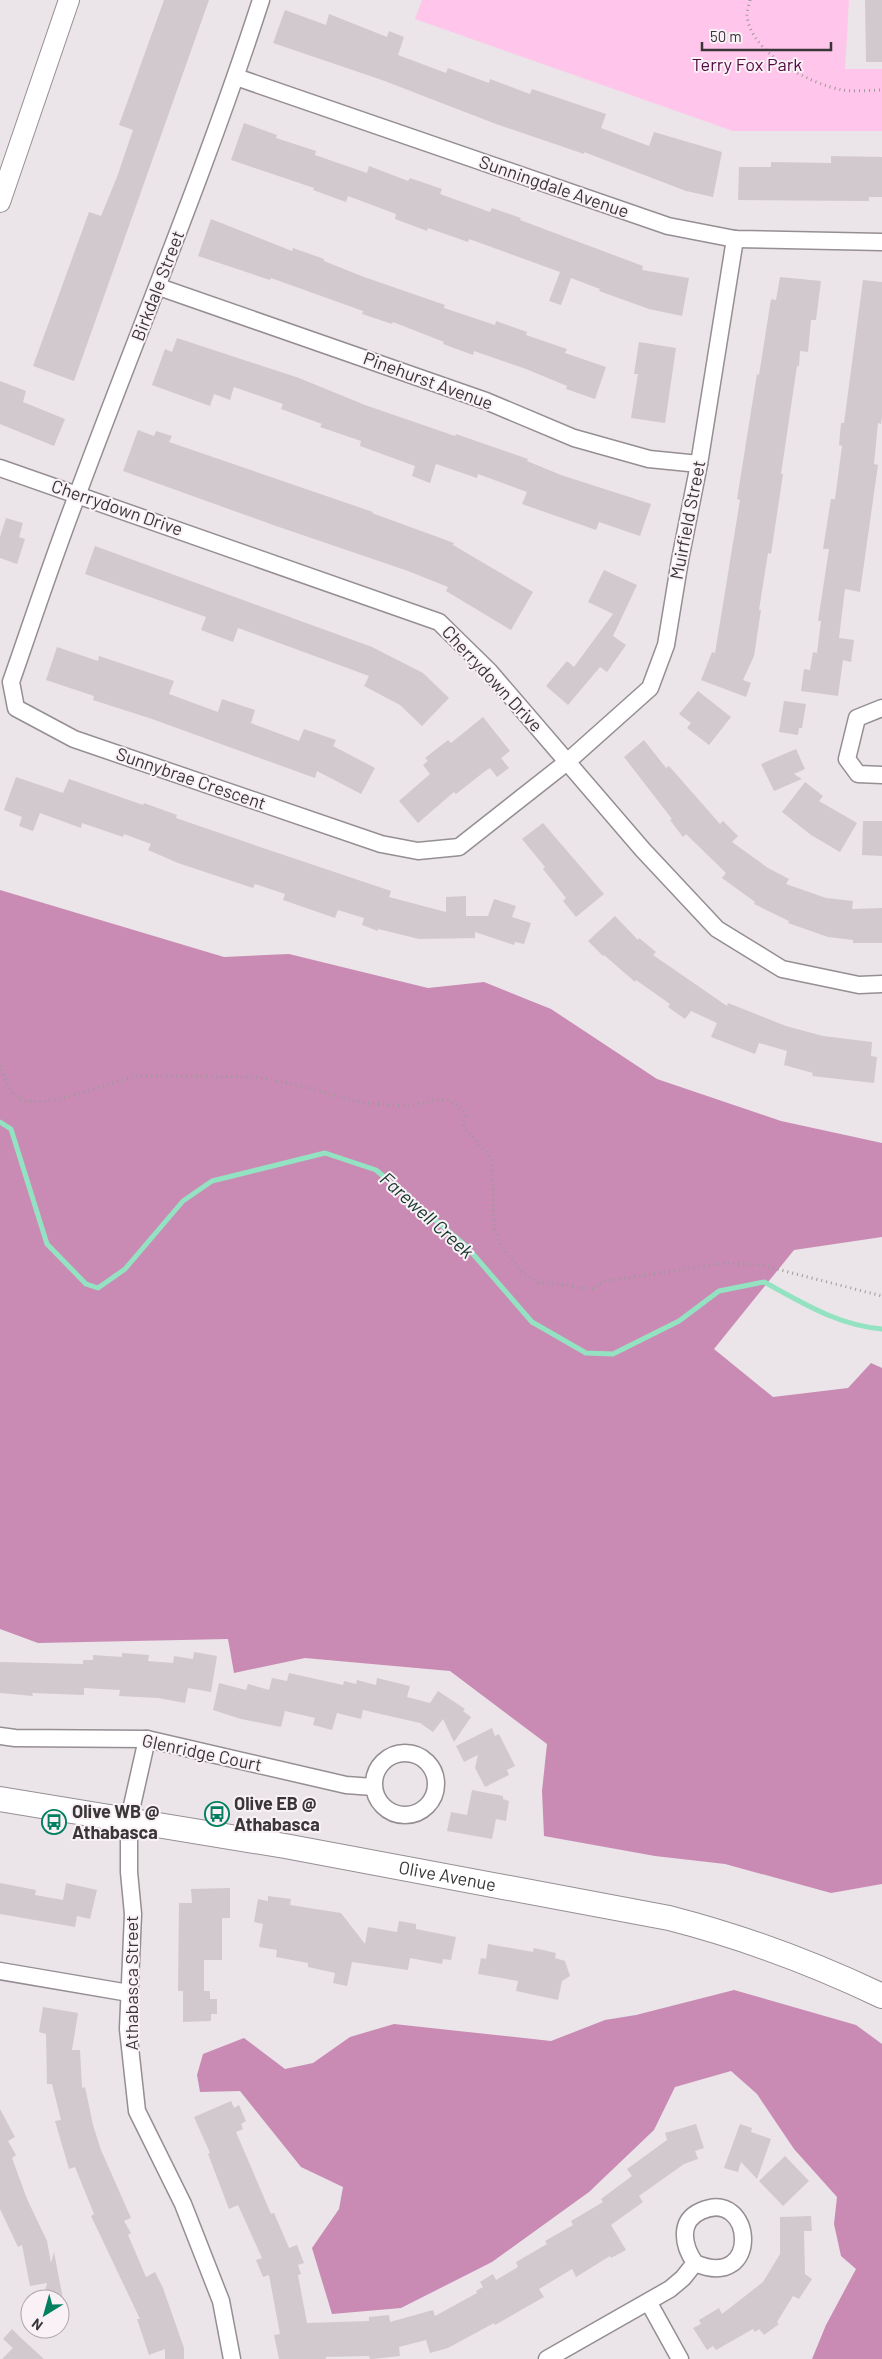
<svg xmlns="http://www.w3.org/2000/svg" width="882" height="2359" viewBox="0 0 882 2359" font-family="Barlow,sans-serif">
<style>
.green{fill:#ffc5ea}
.forest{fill:#c98bb4}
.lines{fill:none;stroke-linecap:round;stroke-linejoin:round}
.stream{stroke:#93e3c3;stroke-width:5}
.building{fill:#d1c9ce}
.minor-casing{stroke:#958e93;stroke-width:19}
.tertiary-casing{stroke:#958e93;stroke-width:22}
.secondary-casing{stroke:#958e93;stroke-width:26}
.path{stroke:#9e999c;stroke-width:3;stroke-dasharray:1 4;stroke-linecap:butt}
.minor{stroke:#fff;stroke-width:16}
.tertiary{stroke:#fff;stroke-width:20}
.secondary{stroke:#fff;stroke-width:24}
.labels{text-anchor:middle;stroke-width:4;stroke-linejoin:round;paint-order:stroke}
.park-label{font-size:18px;fill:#530942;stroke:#f9f1f6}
.street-label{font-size:18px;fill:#393638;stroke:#f9f1f6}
.poi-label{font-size:18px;font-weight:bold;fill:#393638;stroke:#f9f1f6;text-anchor:start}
.water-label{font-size:19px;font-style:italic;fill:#113629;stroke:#f9f1f6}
</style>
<rect width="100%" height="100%" fill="#ebe4e8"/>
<polygon class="green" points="422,0 849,0 845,69 882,69 882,131 733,131 415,19"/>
<g class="forest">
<polygon points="0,890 224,957 289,954 428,988 484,982 551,1009 657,1079 781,1121 882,1143 882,1237 794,1250 714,1349 773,1397 848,1388 871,1363 882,1368 882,1884 831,1893 725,1864 655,1856 544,1836 542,1791 547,1744 450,1671 305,1658 234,1673 228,1639 38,1643 0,1629"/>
<polygon points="734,1990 856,2025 882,2044 882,2359 812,2359 826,2325 856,2269 841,2256 834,2224 837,2197 794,2149 757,2094 731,2071 675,2087 654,2130 589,2192 492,2262 401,2308 332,2314 312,2248 339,2209 343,2187 301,2167 240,2091 200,2092 197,2075 203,2054 244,2038 285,2069 313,2063 350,2037 394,2024 551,2041 605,2020 636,2015"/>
</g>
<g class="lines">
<path class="stream" d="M0,1122l11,7 36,115 39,40 12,4 27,-19 58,-68 29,-20 113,-28 51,17 90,76 66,76 54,31 27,1 66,-33 40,-30 45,-9c39,21 73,43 118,47"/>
</g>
<g class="building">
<polygon points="164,0 209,0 74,381 33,366 89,212 101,216 117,177 133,130 119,125"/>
<polygon points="865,0 882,0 882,62 866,62"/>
<polygon points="285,10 326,25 329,14 387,37 389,31 404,37 398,55 446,73 448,68 489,83 490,79 530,94 532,89 606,114 601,128 649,146 654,132 722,152 713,197 686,191 584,152 584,154 496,124 382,80 273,43"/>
<polygon points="244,123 277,135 276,138 316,151 315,155 367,173 369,166 408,181 410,178 442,189 440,194 490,212 492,208 521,218 520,220 643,266 642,270 689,278 682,316 649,309 599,291 600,289 571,278 561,305 549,301 560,272 469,239 468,242 428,228 427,231 395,219 396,214 348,196 346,202 313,190 314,188 231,160"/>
<polygon points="831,156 882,157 882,197 869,197 869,201 738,200 739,167 771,167 771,162 831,163"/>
<polygon points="211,219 292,251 293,248 324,259 324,261 364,277 445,305 444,308 495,325 496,321 527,332 526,335 567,349 565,353 606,367 595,399 566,389 567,386 526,369 474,351 473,355 443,344 444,342 393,322 392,324 362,314 363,311 271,278 270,280 198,256"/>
<polygon points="780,277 821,281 816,320 811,320 808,352 800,351 799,366 797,366 781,474 783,474 771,554 768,553 759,610 761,610 754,656 743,680 751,683 746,697 701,680 712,652 715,653 740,500 737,499 757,374 759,375 771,299 776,300"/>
<polygon points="863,280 882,282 882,417 881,424 878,423 874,464 878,465 860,592 845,589 839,638 854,640 851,662 843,660 838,696 801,691 804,669 810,670 813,652 817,653 821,621 818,621 829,549 823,549 826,530 831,499 835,499 842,446 839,445 841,423 844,423"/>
<polygon points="177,338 299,378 365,405 455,436 456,434 528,459 527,461 561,475 651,504 640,536 599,522 596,530 522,504 527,492 478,474 477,478 436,464 430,483 412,476 415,466 360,446 361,441 320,427 322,424 281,409 283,404 234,387 230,400 214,394 210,406 152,385 165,349 172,352"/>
<polygon points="639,342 676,348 665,423 631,418 638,374 634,374"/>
<polygon points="0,381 26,391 23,402 65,419 54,446 0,424"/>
<polygon points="138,430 154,436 156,431 172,436 169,442 373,512 372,513 454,543 453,545 533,592 511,630 446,591 448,587 408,571 276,526 123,471"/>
<polygon points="6,518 23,523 19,537 25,539 17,564 0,558 0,537"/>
<polygon points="95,546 372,647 423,673 449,698 422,726 400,705 364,686 369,676 238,628 233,642 201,630 206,617 85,574"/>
<polygon points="604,570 637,585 613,636 626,645 607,672 600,667 568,705 546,686 567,661 574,667 613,614 588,602"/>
<polygon points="57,647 98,661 99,656 174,681 169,694 218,712 222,699 255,710 251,723 299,741 304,729 336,740 333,746 375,768 361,794 317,771 315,778 152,719 93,700 94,696 46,680"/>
<polygon points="698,691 731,717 709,745 687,728 691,723 679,714"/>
<polygon points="784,701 806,704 802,728 799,728 798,735 779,732"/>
<polygon points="483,717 510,751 501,758 509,768 497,777 490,768 484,772 456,794 454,792 418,823 399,801 430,774 423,765 428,761 425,758 448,740 451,743"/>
<polygon points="644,740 666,768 669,766 720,824 723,821 738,836 732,842 768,868 789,879 786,884 826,898 853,901 852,909 882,908 882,943 853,943 853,940 828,937 788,923 789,921 754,904 755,902 722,878 726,873 686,834 683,837 670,820 672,819 624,757"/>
<polygon points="796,749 805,769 794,774 802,779 774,791 761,764"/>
<polygon points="16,777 63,793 69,779 143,805 144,803 177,815 176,818 260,847 391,891 389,897 446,912 446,897 466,896 466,916 488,916 494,899 516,906 512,917 531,923 524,944 515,942 514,945 475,932 475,938 419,939 378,929 378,931 362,925 364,918 338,910 335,918 283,900 285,894 255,884 253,888 178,863 148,850 151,844 124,834 123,837 82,823 81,828 40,813 33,831 19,826 22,817 4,810"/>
<polygon points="805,782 823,796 819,801 857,823 840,852 811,835 782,812"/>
<polygon points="863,821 882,821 882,856 862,855"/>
<polygon points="543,823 604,894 576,917 563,901 566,898 543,869 545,867 522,839"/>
<polygon points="615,916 638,940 639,938 656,952 653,955 727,1006 728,1003 786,1026 823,1036 872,1042 871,1056 877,1057 874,1083 812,1076 813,1073 784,1065 787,1051 759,1043 755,1054 711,1037 717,1023 691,1011 685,1019 668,1007 670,1004 636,980 635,982 604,955 603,956 588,941"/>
<polygon points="194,1652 217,1656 211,1692 188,1688 185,1703 158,1698 119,1696 120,1690 84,1688 84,1695 32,1693 33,1696 0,1693 0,1662 83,1664 83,1660 93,1660 93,1655 122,1657 122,1653 149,1655 148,1661 173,1663 174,1656 193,1659"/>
<polygon points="289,1673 343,1685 344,1681 356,1684 357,1680 376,1685 377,1678 410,1686 407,1697 430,1703 438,1691 465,1709 463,1711 471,1717 454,1742 443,1719 433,1732 420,1723 363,1710 361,1719 337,1713 332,1730 313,1725 315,1718 285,1711 281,1727 241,1719 213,1710 219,1683 246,1690 248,1684 269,1690 272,1678 287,1681"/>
<polygon points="492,1728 495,1736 499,1734 515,1766 507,1770 509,1775 485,1787 475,1768 478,1755 464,1762 456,1746"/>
<polygon points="472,1790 503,1796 503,1799 509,1801 506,1821 496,1819 492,1839 447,1831 451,1812 467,1815"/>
<polygon points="0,1883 36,1890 35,1895 63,1900 66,1883 97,1890 90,1919 77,1916 75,1927 0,1914"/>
<polygon points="230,1888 230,1918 222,1918 222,1960 204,1960 204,1991 210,1991 210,1999 217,1999 217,2014 211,2014 211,2021 183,2022 183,1991 178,1991 179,1903 192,1903 191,1889"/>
<polygon points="268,1896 291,1899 290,1905 341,1913 365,1944 368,1927 397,1932 399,1921 416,1924 416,1929 456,1937 451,1960 443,1959 442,1964 410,1958 408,1970 352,1962 347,1986 333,1983 335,1973 308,1967 308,1963 276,1957 277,1950 259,1947 263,1924 254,1922 258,1899 268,1901"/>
<polygon points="488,1944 533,1952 534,1948 556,1953 555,1958 565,1961 570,1976 562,1981 558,2000 516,1991 518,1981 478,1974 481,1958 486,1959"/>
<polygon points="43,2007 78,2013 72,2050 80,2050 82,2088 85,2087 93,2125 101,2150 131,2218 124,2221 131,2233 128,2235 146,2277 155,2272 163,2288 184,2348 184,2359 165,2359 165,2349 149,2355 137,2319 140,2319 91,2216 94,2214 75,2167 69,2169 55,2121 61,2120 52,2084 47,2084 46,2034 39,2032"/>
<polygon points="231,2101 234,2108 239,2105 246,2121 241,2124 243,2129 236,2132 271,2214 274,2213 289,2248 297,2245 304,2263 298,2265 301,2274 298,2275 307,2323 369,2321 369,2317 389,2315 390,2322 433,2310 435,2316 477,2293 476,2291 483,2287 480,2282 493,2274 496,2280 518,2267 516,2262 547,2244 545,2241 573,2225 571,2221 603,2202 601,2199 632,2176 627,2169 667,2140 665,2133 696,2124 704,2148 695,2151 698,2159 684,2164 639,2196 643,2202 611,2225 626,2250 611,2258 610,2256 576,2277 572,2269 539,2289 544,2297 495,2325 494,2323 448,2348 430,2353 426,2340 399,2347 400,2356 372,2359 370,2359 369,2356 326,2357 326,2359 279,2359 274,2335 280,2334 269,2275 263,2277 256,2260 262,2258 238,2205 229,2209 208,2154 210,2153 194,2117"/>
<polygon points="0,2109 15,2137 8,2141 16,2155 12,2158 27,2199 47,2241 51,2263 54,2252 63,2299 43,2299 47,2283 30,2286 22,2245 18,2247 0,2209"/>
<polygon points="740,2124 752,2128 751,2132 771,2139 757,2179 741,2162 738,2172 724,2168"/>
<polygon points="785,2156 809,2181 783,2206 759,2181"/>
<polygon points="811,2216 812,2231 804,2231 805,2274 812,2279 799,2299 793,2296 777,2322 779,2324 764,2335 759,2329 755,2332 753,2329 716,2350 713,2346 707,2350 693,2328 701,2324 699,2320 719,2308 722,2314 763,2282 780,2254 780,2217"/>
<polygon points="12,2329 21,2338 44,2359 2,2359 13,2348 3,2339"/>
</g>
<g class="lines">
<defs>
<g id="minor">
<path d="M261,0c-54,167 -122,329 -183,493 -24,62 -45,126 -67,189l5,26 58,31 307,105 37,7 41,-4 108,-85 83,-74 16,-43 14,-85 19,-96 36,-225"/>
<polyline points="236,77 668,226 735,239 882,242"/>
<polyline points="159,287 486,401 574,438 649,459 699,464"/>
<polyline points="0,468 439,622 489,671 643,850 717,929 782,969 859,985 882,984"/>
<polyline points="882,708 857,718 847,759 858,774 882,775"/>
<polyline points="0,1736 15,1738 147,1739 346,1785 373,1787"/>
<polyline points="147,1739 129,1819 129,1872 133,1914 128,2029 137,2111 183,2204 221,2301 232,2359"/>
<circle cx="405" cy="1784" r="31"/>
<polyline points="0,1971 129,1993"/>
<polyline points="649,2303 680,2359"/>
<path d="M547,2359l123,-70 13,-11 12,-15c67,29 59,-76 6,-52 -23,10 -18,35 -6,52"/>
</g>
<polyline id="tertiary" points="0,202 69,0"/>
<g id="secondary">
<path id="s1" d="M0,1799l285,47 384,72c74,19 144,45 213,78"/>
</g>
</defs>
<use href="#minor" class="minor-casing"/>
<use href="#tertiary" class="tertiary-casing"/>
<use href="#secondary" class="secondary-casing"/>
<g class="path">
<path d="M750,0c-1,5 -3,10 -3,15 2,37 64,70 96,75 13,2 26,0 39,0"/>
<path d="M0,1065c4,11 9,27 19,33 23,14 92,-17 119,-22l118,1 36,7 71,19 44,3 30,-6h11l12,7 6,8 -3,8 2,5 27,31 2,69 7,18 22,27 16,10h15l22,4 17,2 12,-8 122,-18 34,2 121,31"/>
</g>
<use href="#minor" class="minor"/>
<use href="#tertiary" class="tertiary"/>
<use href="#secondary" class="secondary"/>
</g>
<defs>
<symbol id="bus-ring" viewBox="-11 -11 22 22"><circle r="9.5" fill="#f9f1f6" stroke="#017f5e" stroke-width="1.5"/><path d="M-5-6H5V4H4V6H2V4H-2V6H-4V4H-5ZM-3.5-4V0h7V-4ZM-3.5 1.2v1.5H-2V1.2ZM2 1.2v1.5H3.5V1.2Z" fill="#017f5e"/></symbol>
</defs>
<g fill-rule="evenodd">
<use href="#bus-ring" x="203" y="1800" width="28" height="28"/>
<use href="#bus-ring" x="40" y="1808" width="28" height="28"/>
</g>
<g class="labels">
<g class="park-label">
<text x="747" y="71">Terry Fox Park</text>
</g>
<g class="street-label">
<text transform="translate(554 187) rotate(19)" y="6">Sunningdale Avenue</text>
<text transform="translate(158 286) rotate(-69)" y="6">Birkdale Street</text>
<text transform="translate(428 381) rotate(20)" y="6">Pinehurst Avenue</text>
<text transform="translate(117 508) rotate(19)" y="6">Cherrydown Drive</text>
<text transform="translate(688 520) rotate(-79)" y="6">Muirfield Street</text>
<text transform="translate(492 679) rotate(47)" y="6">Cherrydown Drive</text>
<text transform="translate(191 779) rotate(19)" y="6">Sunnybrae Crescent</text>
<text transform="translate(202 1753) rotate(12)" y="6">Glenridge Court</text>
<text dy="6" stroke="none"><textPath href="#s1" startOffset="454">Olive Avenue</textPath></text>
<text transform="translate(132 1983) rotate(-90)" y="6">Athabasca Street</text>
</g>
<g class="poi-label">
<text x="234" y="1810">Olive EB @<tspan x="234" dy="21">Athabasca</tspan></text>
<text x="72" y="1818">Olive WB @<tspan x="72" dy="21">Athabasca</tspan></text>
</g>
<g class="water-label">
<text transform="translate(427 1215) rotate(42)" y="7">Farewell Creek</text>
</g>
</g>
<g transform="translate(45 2314) rotate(217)"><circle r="24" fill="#f9f1f6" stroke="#aca6aa"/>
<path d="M0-4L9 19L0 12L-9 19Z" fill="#017f5e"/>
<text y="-8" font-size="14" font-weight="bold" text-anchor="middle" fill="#393638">N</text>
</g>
<path d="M702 42v8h129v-8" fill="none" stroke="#393638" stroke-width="2.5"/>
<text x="710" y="42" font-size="15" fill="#393638" stroke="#f9f1f6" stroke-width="4" paint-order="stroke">50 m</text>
</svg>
